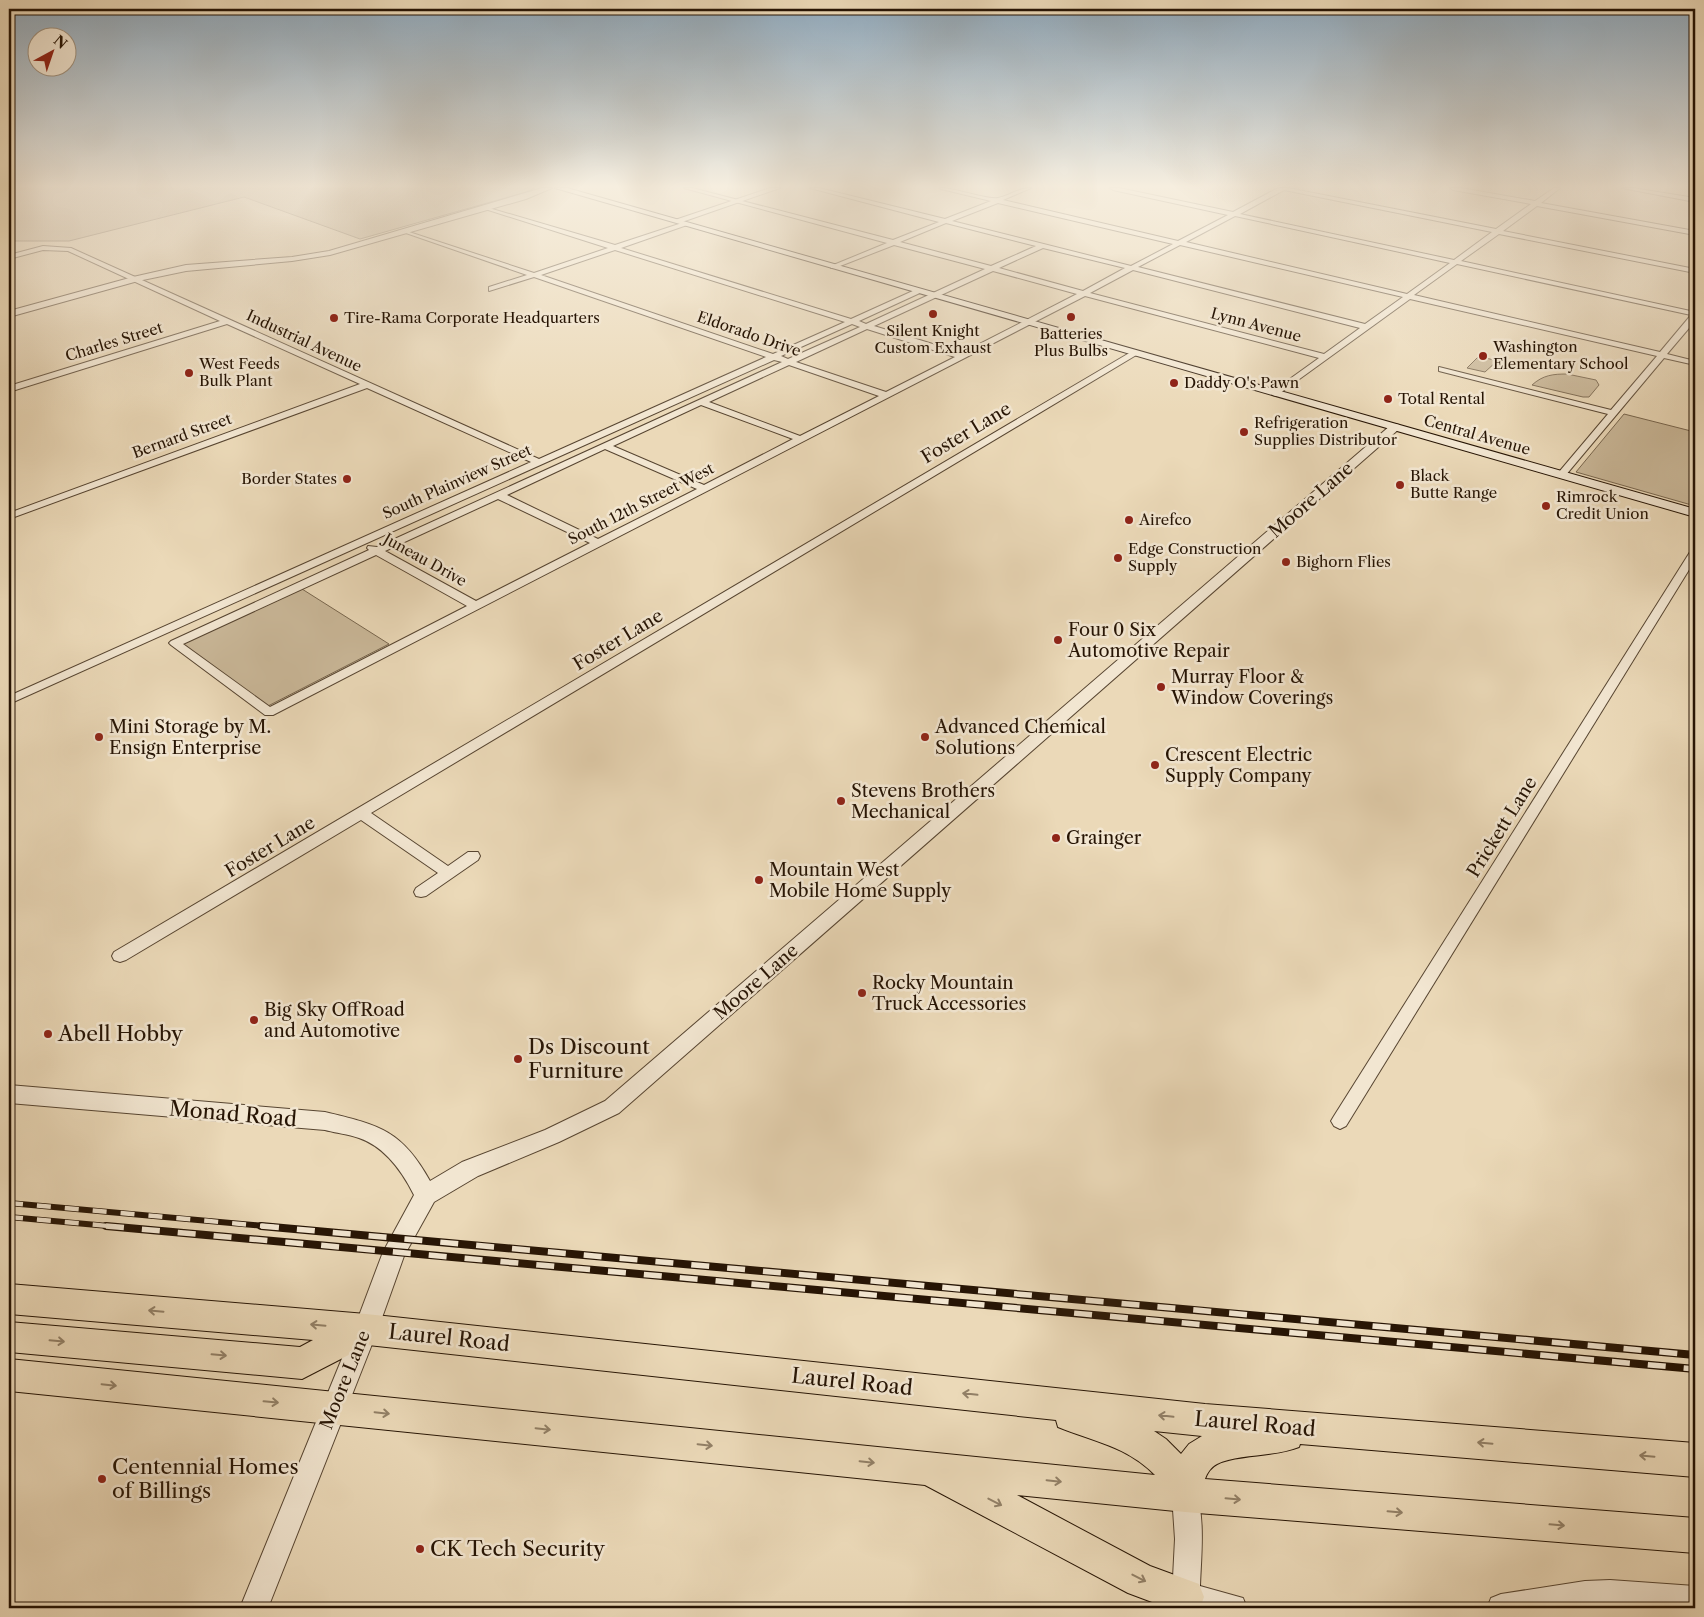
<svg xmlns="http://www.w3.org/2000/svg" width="1704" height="1617" viewBox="0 0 1704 1617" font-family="'Libre Caslon Text',serif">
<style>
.green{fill:#cab899;stroke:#78664e}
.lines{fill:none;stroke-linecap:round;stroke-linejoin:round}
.minor-casing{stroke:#574531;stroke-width:2}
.tertiary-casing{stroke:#574531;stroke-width:2}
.secondary-casing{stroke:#261404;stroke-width:2}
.primary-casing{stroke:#261404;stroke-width:2}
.minor{fill:#f2e6d1;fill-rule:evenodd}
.tertiary{fill:#f2e6d1;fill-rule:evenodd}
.secondary{fill:#f2e6d1;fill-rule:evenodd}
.primary{fill:#ebd9b8;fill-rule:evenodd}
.rail-far1-casing{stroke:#261404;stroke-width:6}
.rail-casing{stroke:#261404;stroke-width:8}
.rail-far1{stroke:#f2e6d1;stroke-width:4.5;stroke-dasharray:14;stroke-linecap:butt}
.rail{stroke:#f2e6d1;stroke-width:5.5;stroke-dasharray:18;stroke-linecap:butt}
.oneway{stroke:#928067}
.poi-dot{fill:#8f2418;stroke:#f2e6d1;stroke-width:2}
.labels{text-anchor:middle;stroke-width:5;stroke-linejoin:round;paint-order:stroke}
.far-poi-label{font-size:15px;fill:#261404;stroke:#f2e6d1;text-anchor:start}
.far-street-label{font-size:15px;fill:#261404;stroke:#f2e6d1}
.street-label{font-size:18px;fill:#261404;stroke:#f2e6d1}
.poi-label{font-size:18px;fill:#261404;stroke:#f2e6d1;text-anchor:start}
.near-poi-label{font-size:21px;fill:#261404;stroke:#f2e6d1;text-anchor:start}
.near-street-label{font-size:21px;fill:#261404;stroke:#f2e6d1}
</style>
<rect width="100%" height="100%" fill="#ebd9b8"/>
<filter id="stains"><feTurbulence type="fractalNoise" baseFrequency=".004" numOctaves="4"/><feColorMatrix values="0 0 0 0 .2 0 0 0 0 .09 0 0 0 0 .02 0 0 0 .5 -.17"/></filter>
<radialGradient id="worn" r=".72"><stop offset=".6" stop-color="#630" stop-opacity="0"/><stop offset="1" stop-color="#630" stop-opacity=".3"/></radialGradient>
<g class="green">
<polygon points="9,188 535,188 526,192 360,239 244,197 69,241 9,241"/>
<polygon points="1479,356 1497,361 1485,372 1467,368"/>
<path d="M1567,374l29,6 3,5 -10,12h-6l-51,-12c11,-10 21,-11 35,-11z"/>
<polygon points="1624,414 1695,432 1695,506 1576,472"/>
<polygon points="302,589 389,644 268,706 182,644"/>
</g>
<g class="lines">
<defs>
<g id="minor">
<path d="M684,188h8l201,52 46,-18 -129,-34h9l126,31 46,-18 -50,-12 -1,-1c16,0 47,12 58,10 11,-2 20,-10 33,-10l-28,12 175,41 50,-26 -115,-25 -3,-2h9l114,24 45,-24h10l208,41 35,-25 -78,-14 -3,-2h11l74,13 19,-13h6l-19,15 154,28v4l-158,-29 -34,25 192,38v4l-196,-39 -38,27 234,51v9l-28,33 28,7v4l-31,-7 -99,118 -3,1 -5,-3 2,-2 49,-58 -169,-43v-4l172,43 46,-54 -247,-57 -134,97 -3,-1v-4l46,-33 -234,-62 -812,419h-8l-94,-70 -2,-2 2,-2 198,-91 -2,-2 1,-2 9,1 405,-185 -8,-2 -765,344v-8l522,-234 -164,-74 -358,131v-6l351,-129 -133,-60 -218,68v-6l211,-65 -152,-70 -25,-1 -34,9v-4l34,-9 28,2 468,211 227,-102 -232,-80 -45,14v-4l38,-12 -124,-43v-2l131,43 74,-25 -126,-40v-2l133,39 70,-23 3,2 -1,1 -66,23 230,71 64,-29 7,2 -63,29 7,3 119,-55 -91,-24 -59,23h-4v-2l56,-23zM1284,190l208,42 -38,28 -214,-46zM998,203l175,41 -42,22 -179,-45zM1235,216l215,47 -43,31 -221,-52zM946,223l90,23 -45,20 -91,-24zM1180,245l223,52 -38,27 -227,-57zM1043,248l82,20 -42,23 -84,-23zM615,250l230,72 -72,32 -232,-79zM1457,264l234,51 -31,37 -246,-57zM1133,270l227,58 -36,26 -234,-61zM993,271l84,23 -115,59 -88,-27zM852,324l8,3 -72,32 -7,-3zM867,329l88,28 -69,35 -90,-30zM789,365l90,31 -79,40 -91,-34zM701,405l92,34 -89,46 -91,-39zM605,449l92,40 -99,50 -91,-44zM498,499l92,44 -114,58 -91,-50zM376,555l91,51 -197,101 -87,-63z"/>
<polygon points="1622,188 1633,188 1695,198 1695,202"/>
<polygon points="1131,352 1138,354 371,813 448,866 468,852 478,852 480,856 478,860 426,896 421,897 416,896 414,892 416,888 438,873 361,820 126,960 120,962 114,960 112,956 114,952"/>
<polygon points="1695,549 1695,560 1346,1126 1340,1129 1334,1126 1331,1121 1334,1116 1690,552"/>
</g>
<g id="tertiary">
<polygon points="542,188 552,188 526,199 330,255 292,261 186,271 138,281 9,317 9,311 133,277 186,265 292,257 329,251"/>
<polygon points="770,188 780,188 679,223 672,221"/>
<path d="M1395,424l4,1 1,2 -1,2 -780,684 -60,29 -81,34 -44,26 -30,54 -26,73 -110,279h-28l114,-279 29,-77 31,-57c-12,-24 -29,-48 -55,-57 -11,-4 -23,-5 -34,-8l-316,-27v-18l316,27c54,13 77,18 105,69l32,-19 83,-32 60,-29 786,-676z"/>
<path d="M1185,1482l9,4c12,28 7,70 6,100l43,12 4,10 -71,-1 -4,-10 3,-58 -3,-44 4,-9z"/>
<polygon points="1610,1580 1695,1586 1695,1608 1487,1608 1491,1598 1501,1594 1585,1581"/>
</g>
<polygon id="secondary" points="555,188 567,188 1695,509 1695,517"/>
<path id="primary" d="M9,1284l357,30 839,90 490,39v34l-395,-33 -1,3c-24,10 -63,7 -82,17 -6,3 -10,9 -12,15l490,39v35l-510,-41 -168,-17 133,71 49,18 5,13 -4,11h-32l-40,-15 -203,-108 -916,-94v-32l1146,116c-29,-29 -60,-33 -97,-48l-2,-7 -688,-75 -66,34 -293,-27v-30l291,25 13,-7 -304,-26zM1154,1431l48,5 -13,8 -8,10 -15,-15z"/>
</defs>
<use href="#minor" class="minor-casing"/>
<use href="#tertiary" class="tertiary-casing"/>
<use href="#secondary" class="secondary-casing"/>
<use href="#primary" class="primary-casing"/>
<use href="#minor" class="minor"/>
<use href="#tertiary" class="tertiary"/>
<use href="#secondary" class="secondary"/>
<use href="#primary" class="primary"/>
<defs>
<g id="rail-far1">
<polyline points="9,1203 275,1227"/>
<polyline points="9,1217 119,1227"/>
</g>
<g id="rail">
<polyline points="106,1226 1695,1369"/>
<polyline points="261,1226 1695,1355"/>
</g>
</defs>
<use href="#rail-far1" class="rail-far1-casing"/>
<use href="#rail" class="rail-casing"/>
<use href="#rail-far1" class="rail-far1"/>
<use href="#rail" class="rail"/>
</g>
<defs><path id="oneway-shaft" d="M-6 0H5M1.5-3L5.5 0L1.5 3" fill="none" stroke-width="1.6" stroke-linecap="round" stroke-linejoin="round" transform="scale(1.25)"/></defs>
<g class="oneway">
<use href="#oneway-shaft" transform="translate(156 1311) rotate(-175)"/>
<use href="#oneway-shaft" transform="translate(318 1325) rotate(-175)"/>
<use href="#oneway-shaft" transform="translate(57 1341) rotate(5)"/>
<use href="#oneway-shaft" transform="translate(219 1355) rotate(5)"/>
<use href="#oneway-shaft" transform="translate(109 1385) rotate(6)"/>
<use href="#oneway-shaft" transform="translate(970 1394) rotate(-174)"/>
<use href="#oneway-shaft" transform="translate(271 1402) rotate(5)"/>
<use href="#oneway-shaft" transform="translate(382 1413) rotate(6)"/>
<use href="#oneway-shaft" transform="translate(1166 1416) rotate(-174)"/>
<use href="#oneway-shaft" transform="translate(543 1429) rotate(6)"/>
<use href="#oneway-shaft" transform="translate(1485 1443) rotate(-175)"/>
<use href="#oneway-shaft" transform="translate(705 1445) rotate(6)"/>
<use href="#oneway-shaft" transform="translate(1647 1456) rotate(-175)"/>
<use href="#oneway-shaft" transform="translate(867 1462) rotate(6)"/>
<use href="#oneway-shaft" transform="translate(1054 1481) rotate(6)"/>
<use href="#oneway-shaft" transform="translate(1233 1499) rotate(5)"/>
<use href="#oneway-shaft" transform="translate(995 1502) rotate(27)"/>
<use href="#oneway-shaft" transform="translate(1395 1512) rotate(5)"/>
<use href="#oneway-shaft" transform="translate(1557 1525) rotate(5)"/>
<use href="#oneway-shaft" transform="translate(1139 1578) rotate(27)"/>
</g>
<linearGradient id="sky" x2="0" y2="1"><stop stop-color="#8ea8bc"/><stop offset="0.45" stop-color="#f6eedf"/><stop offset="1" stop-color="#f6eedf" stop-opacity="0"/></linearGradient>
<rect width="1704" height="414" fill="url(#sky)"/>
<g class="poi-dot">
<circle cx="933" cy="314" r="5"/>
<circle cx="1071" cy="317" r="5"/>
<circle cx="334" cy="318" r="5"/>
<circle cx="1483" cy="356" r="5"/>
<circle cx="189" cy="373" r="5"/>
<circle cx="1174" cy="383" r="5"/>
<circle cx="1388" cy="399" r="5"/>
<circle cx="1244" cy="432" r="5"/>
<circle cx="347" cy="479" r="5"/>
<circle cx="1400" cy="485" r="5"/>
<circle cx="1546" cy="506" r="5"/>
<circle cx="1129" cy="520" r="5"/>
<circle cx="1118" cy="558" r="5"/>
<circle cx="1286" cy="562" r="5"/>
<circle cx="1058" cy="640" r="5"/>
<circle cx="1161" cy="687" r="5"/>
<circle cx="99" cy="737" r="5"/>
<circle cx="925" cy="737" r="5"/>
<circle cx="1155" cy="765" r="5"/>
<circle cx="841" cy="801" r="5"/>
<circle cx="1056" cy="838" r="5"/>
<circle cx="759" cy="880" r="5"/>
<circle cx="862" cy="993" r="5"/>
<circle cx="254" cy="1020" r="5"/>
<circle cx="48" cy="1034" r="5"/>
<circle cx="518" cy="1059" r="5"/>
<circle cx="102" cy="1479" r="5"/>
<circle cx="420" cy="1549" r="5"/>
</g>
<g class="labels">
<g class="far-poi-label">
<text x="344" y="323">Tire-Rama Corporate Headquarters</text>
<text x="933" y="336" text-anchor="middle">Silent Knight<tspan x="933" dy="17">Custom Exhaust</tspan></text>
<text x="1071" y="339" text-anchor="middle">Batteries<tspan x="1071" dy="17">Plus Bulbs</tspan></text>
<text x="1493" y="352">Washington<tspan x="1493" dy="17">Elementary School</tspan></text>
<text x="199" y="369">West Feeds<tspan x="199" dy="17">Bulk Plant</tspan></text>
<text x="1184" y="388">Daddy O's Pawn</text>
<text x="1398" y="404">Total Rental</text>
<text x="1254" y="428">Refrigeration<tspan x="1254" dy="17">Supplies Distributor</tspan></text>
<text x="1410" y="481">Black<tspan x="1410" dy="17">Butte Range</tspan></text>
<text x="337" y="484" text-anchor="end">Border States</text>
<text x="1556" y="502">Rimrock<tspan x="1556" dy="17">Credit Union</tspan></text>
<text x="1139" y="525">Airefco</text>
<text x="1128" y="554">Edge Construction<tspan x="1128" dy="17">Supply</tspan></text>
<text x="1296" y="567">Bighorn Flies</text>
</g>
<g class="far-street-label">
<text transform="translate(1256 325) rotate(15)" y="5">Lynn Avenue</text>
<text transform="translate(749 334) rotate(19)" y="5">Eldorado Drive</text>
<text transform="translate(304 341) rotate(25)" y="5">Industrial Avenue</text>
<text transform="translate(114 342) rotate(-17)" y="5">Charles Street</text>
<text transform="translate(1477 435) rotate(16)" y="5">Central Avenue</text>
<text transform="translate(182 436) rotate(-20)" y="5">Bernard Street</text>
<text transform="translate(457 482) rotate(-24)" y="5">South Plainview Street</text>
<text transform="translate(641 504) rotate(-27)" y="5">South 12th Street West</text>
<text transform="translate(425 560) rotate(29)" y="5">Juneau Drive</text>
</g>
<g class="street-label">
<text transform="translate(966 433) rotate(-31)" y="6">Foster Lane</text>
<text transform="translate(1311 500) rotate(-41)" y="6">Moore Lane</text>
<text transform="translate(618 640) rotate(-31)" y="6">Foster Lane</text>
<text transform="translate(1502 827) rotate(-58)" y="6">Prickett Lane</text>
<text transform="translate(270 847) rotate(-31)" y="6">Foster Lane</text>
<text transform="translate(756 982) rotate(-41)" y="6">Moore Lane</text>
<text transform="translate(345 1380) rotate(-68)" y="6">Moore Lane</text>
</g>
<g class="poi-label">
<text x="1068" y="636">Four 0 Six<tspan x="1068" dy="21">Automotive Repair</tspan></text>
<text x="1171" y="683">Murray Floor &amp;<tspan x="1171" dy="21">Window Coverings</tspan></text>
<text x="109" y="733">Mini Storage by M.<tspan x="109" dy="21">Ensign Enterprise</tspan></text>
<text x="935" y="733">Advanced Chemical<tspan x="935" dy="21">Solutions</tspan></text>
<text x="1165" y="761">Crescent Electric<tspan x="1165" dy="21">Supply Company</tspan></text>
<text x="851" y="797">Stevens Brothers<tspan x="851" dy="21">Mechanical</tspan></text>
<text x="1066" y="844">Grainger</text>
<text x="769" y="876">Mountain West<tspan x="769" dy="21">Mobile Home Supply</tspan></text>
<text x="872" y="989">Rocky Mountain<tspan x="872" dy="21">Truck Accessories</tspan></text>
<text x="264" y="1016">Big Sky OffRoad<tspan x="264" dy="21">and Automotive</tspan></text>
</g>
<g class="near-poi-label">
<text x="58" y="1041">Abell Hobby</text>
<text x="528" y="1054">Ds Discount<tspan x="528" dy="24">Furniture</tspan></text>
<text x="112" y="1474">Centennial Homes<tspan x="112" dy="24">of Billings</tspan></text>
<text x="430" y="1556">CK Tech Security</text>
</g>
<g class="near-street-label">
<text transform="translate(233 1114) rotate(5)" y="7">Monad Road</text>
<text transform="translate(449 1338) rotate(6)" y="7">Laurel Road</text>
<text transform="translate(852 1382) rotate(6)" y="7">Laurel Road</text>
<text transform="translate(1255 1424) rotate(5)" y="7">Laurel Road</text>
</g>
</g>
<rect width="1704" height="1617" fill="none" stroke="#ebd9b8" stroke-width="30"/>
<rect x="10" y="10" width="1684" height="1597" fill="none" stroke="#261404" stroke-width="2.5"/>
<rect x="15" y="15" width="1674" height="1587" fill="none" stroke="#261404"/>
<g transform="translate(52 52) rotate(40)"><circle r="24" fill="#f2e6d1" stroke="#a0927f"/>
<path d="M0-4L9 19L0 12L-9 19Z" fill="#8f2418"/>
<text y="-8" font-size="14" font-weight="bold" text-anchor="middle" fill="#261404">N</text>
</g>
<rect width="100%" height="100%" filter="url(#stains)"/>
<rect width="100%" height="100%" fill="url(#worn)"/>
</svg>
